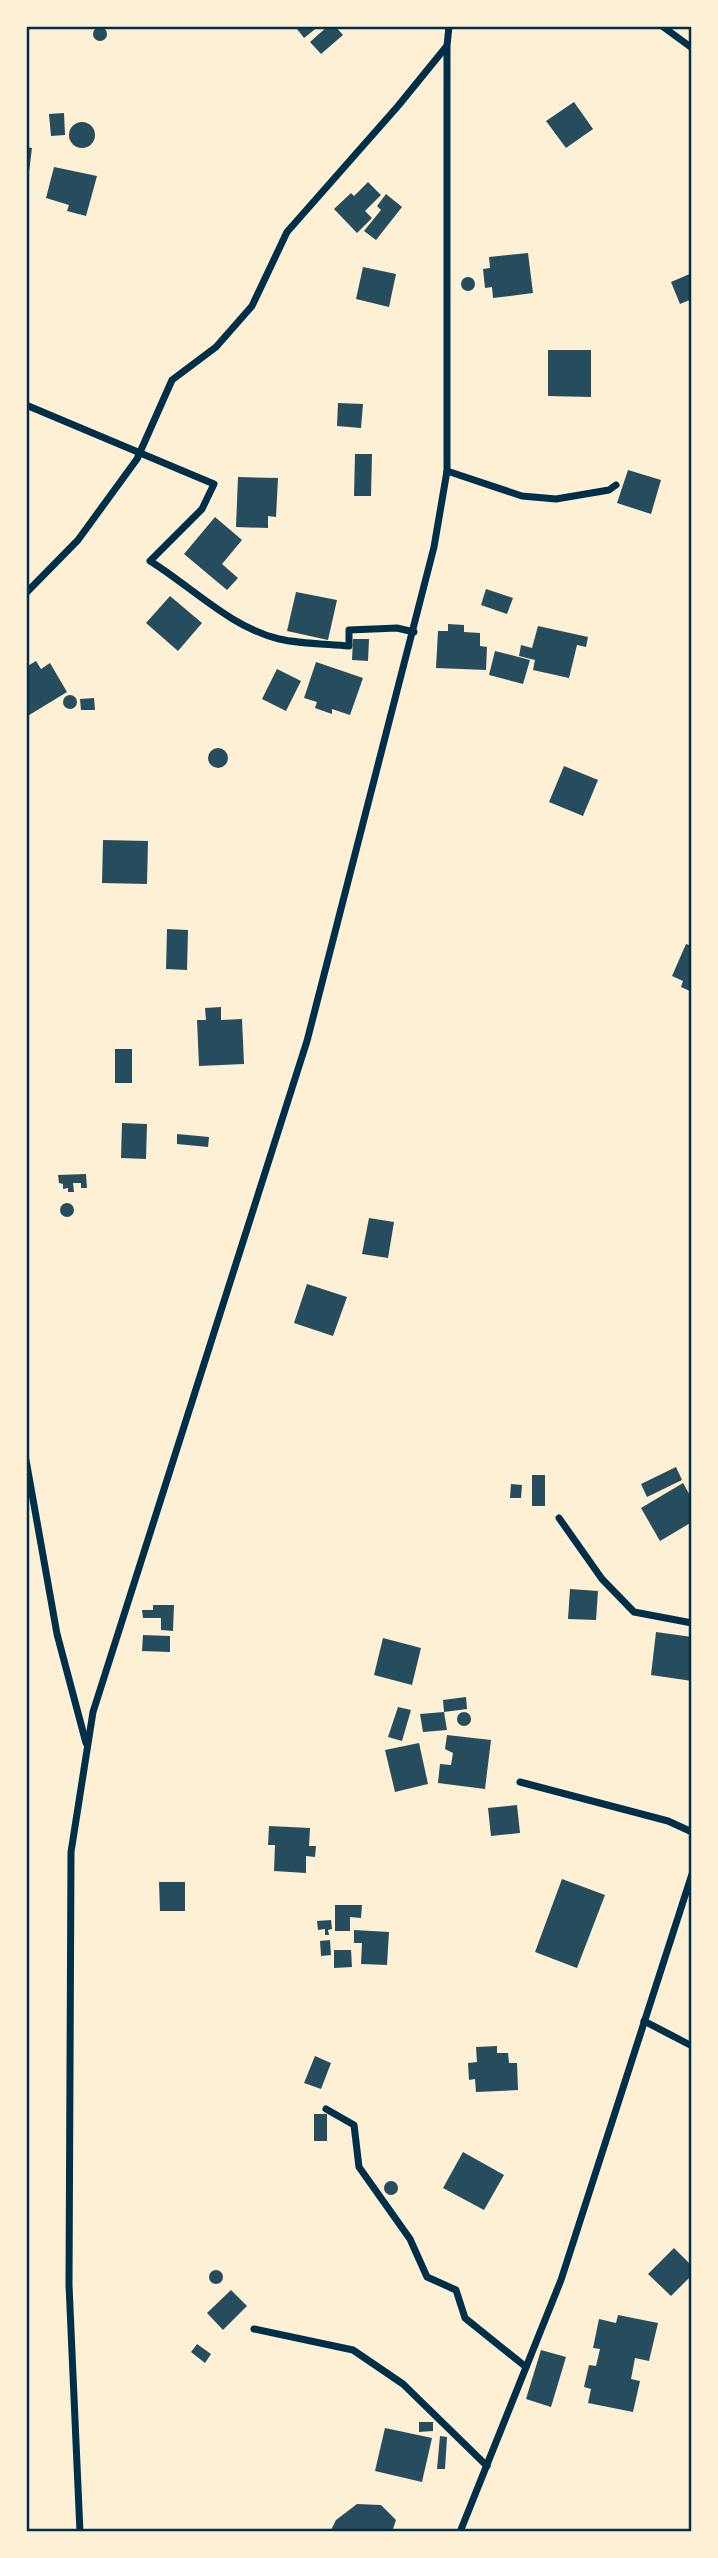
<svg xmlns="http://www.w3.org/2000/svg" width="718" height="2558" viewBox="0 0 718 2558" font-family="Overpass,sans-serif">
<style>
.building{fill:#264d5e}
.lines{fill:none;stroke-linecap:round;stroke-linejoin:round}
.minor{stroke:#003049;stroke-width:7}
.neatline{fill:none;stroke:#003049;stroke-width:2.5}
</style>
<rect width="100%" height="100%" fill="#fdf0d5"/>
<g class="building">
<polygon points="300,26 319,26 304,38 297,29"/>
<polygon points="328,26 335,26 343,35 321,54 310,42"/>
<circle cx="100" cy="34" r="7"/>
<polygon points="574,102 593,129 566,148 546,121"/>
<polygon points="64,113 65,135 51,136 49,114"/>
<circle cx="82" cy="135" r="13"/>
<polygon points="26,147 32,148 28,180 26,180"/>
<polygon points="54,167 97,176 86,216 67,211 69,205 46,198"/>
<polygon points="368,182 381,195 365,211 372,218 357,233 334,209 351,193 354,196"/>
<polygon points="386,194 402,207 376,240 364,231 381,210 377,206"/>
<polygon points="528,253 533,293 493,298 492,287 485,288 483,269 490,268 489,257"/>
<polygon points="363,267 396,274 389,307 356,299"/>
<polygon points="692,273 692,299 680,304 671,282"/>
<circle cx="468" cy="284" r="7"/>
<polygon points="548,350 591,350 591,397 548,396"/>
<polygon points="338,403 363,404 361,428 337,426"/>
<polygon points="355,454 372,454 371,496 354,496"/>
<polygon points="628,470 661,480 651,514 617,503"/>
<polygon points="238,477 278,478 276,517 268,516 268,528 236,527"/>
<polygon points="215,517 242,540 222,564 238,578 227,590 184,554"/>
<polygon points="486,589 513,598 507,614 481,605"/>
<polygon points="296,592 337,600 328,640 287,631"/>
<polygon points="170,596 202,623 178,651 146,623"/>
<polygon points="448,624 464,625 464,632 480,633 480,646 487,647 486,670 436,668 438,631 448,631"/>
<polygon points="538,626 588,637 586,647 577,645 569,678 533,670 535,660 519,656 521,645 532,648"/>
<polygon points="353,639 369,639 368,661 352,660"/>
<polygon points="495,651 530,660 523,684 489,675"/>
<polygon points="36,661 41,669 50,663 67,692 26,717 26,667"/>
<polygon points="316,662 363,678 350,715 332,709 332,714 315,708 317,702 304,698"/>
<polygon points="277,669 301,681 286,711 262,699"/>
<circle cx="70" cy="702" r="7"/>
<polygon points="94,698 95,710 81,710 80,699"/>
<circle cx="218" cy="758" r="10"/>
<polygon points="564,766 598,780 583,816 549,802"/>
<polygon points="103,840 148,841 147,884 102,883"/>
<polygon points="167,929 188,930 187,970 166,969"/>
<polygon points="686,944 692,946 692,992 681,987 683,981 672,976"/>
<polygon points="221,1007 221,1020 242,1019 244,1064 199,1066 197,1020 206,1020 205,1008"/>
<rect x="115" y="1049" width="17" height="34"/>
<polygon points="122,1123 147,1124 146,1159 121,1158"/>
<polygon points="177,1134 209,1137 208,1147 177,1144"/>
<polygon points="86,1174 87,1188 81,1188 81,1183 73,1183 74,1192 68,1192 68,1188 63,1189 63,1184 59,1183 58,1175"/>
<circle cx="67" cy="1210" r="7"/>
<polygon points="369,1218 394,1222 388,1258 362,1254"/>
<polygon points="307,1284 347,1297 333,1336 294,1323"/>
<polygon points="676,1467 682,1480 647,1497 641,1484"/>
<rect x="532" y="1475" width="13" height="31"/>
<polygon points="683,1483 692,1499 692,1522 660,1541 641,1508"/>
<polygon points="511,1484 522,1485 521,1498 510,1498"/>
<polygon points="570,1589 598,1591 596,1620 568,1619"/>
<polygon points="153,1605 174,1605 173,1631 161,1630 161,1618 143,1618 142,1610 153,1610"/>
<polygon points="656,1632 692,1637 692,1681 651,1675"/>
<polygon points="143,1635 170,1636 170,1652 142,1651"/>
<polygon points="383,1638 421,1648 412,1685 374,1675"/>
<polygon points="466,1697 467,1709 444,1712 443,1700"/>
<polygon points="398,1707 411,1710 402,1741 388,1737"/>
<circle cx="464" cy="1719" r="7"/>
<polygon points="444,1712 447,1730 423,1732 420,1714"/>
<polygon points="447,1735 491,1740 485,1789 438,1783 440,1764 451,1765 453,1753 445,1749"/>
<polygon points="419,1743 428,1784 395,1792 385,1750"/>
<polygon points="517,1805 520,1833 491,1836 488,1808"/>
<polygon points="269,1826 310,1828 309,1846 316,1846 315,1857 306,1856 306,1873 274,1871 275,1845 268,1845"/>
<polygon points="562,1879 605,1895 577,1968 535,1952"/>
<polygon points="159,1882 185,1882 185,1911 160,1911"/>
<polygon points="335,1905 362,1905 361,1918 350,1917 350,1931 335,1931"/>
<polygon points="331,1920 332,1929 328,1930 329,1935 325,1935 325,1929 318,1930 317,1921"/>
<polygon points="354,1930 389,1932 387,1965 361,1964 362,1943 354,1943"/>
<polygon points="330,1940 331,1955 321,1956 320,1941"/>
<polygon points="334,1950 351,1950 352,1967 334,1968"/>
<polygon points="497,2046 497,2053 508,2053 509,2063 517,2063 518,2090 476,2092 475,2079 469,2080 468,2063 477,2062 476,2047"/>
<polygon points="315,2056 331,2063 321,2089 304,2083"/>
<rect x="314" y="2114" width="13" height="27"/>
<polygon points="463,2152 504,2175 484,2210 443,2188"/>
<circle cx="391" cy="2188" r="7"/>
<polygon points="674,2248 692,2266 692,2275 671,2296 648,2274"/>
<circle cx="216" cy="2277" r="7"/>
<polygon points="231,2290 247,2306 223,2330 207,2313"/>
<polygon points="618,2315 658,2323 649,2361 635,2358 631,2379 640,2381 633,2412 588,2403 591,2389 584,2387 589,2365 596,2366 600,2349 593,2348 599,2319 616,2323"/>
<polygon points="197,2344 211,2354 205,2363 191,2352"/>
<polygon points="541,2350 566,2357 551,2407 526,2399"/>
<polygon points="419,2422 433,2422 433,2431 419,2432"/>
<polygon points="385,2428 432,2438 422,2482 375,2471"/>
<polygon points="440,2436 447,2437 445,2469 437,2469"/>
<polygon points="357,2504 381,2505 396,2520 392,2532 330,2532 336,2520"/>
</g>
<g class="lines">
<g class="minor">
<polyline points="662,26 692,48"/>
<path d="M26,405l188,79 -12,25 -52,52c42,26 80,66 129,78 22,5 48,5 70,7v-16l48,-2 17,4"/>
<polyline points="447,471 522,496 556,499 609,490 616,485"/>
<polyline points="26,593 78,540 137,459 172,380 216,347 252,306 287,232 398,106 446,47"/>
<polyline points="26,1460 57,1634 86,1743"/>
<polyline points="559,1518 602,1579 634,1612 692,1623"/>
<polyline points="520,1782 668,1821 692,1832"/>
<polyline points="644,2021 692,2046"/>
<polyline points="326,2109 354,2125 359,2167 410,2239 427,2277 456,2290 465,2318 526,2367"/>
<polyline points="254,2329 353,2350 403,2384 487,2466"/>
<polyline points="80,2532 69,2285 71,1852 93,1712 307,1041 434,547 447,471 447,46 449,26"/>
<polyline points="460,2532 561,2280 692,1874"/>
</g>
</g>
<rect width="718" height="2558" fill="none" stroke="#fdf0d5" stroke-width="56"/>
<rect x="28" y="28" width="662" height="2502" class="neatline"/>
</svg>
